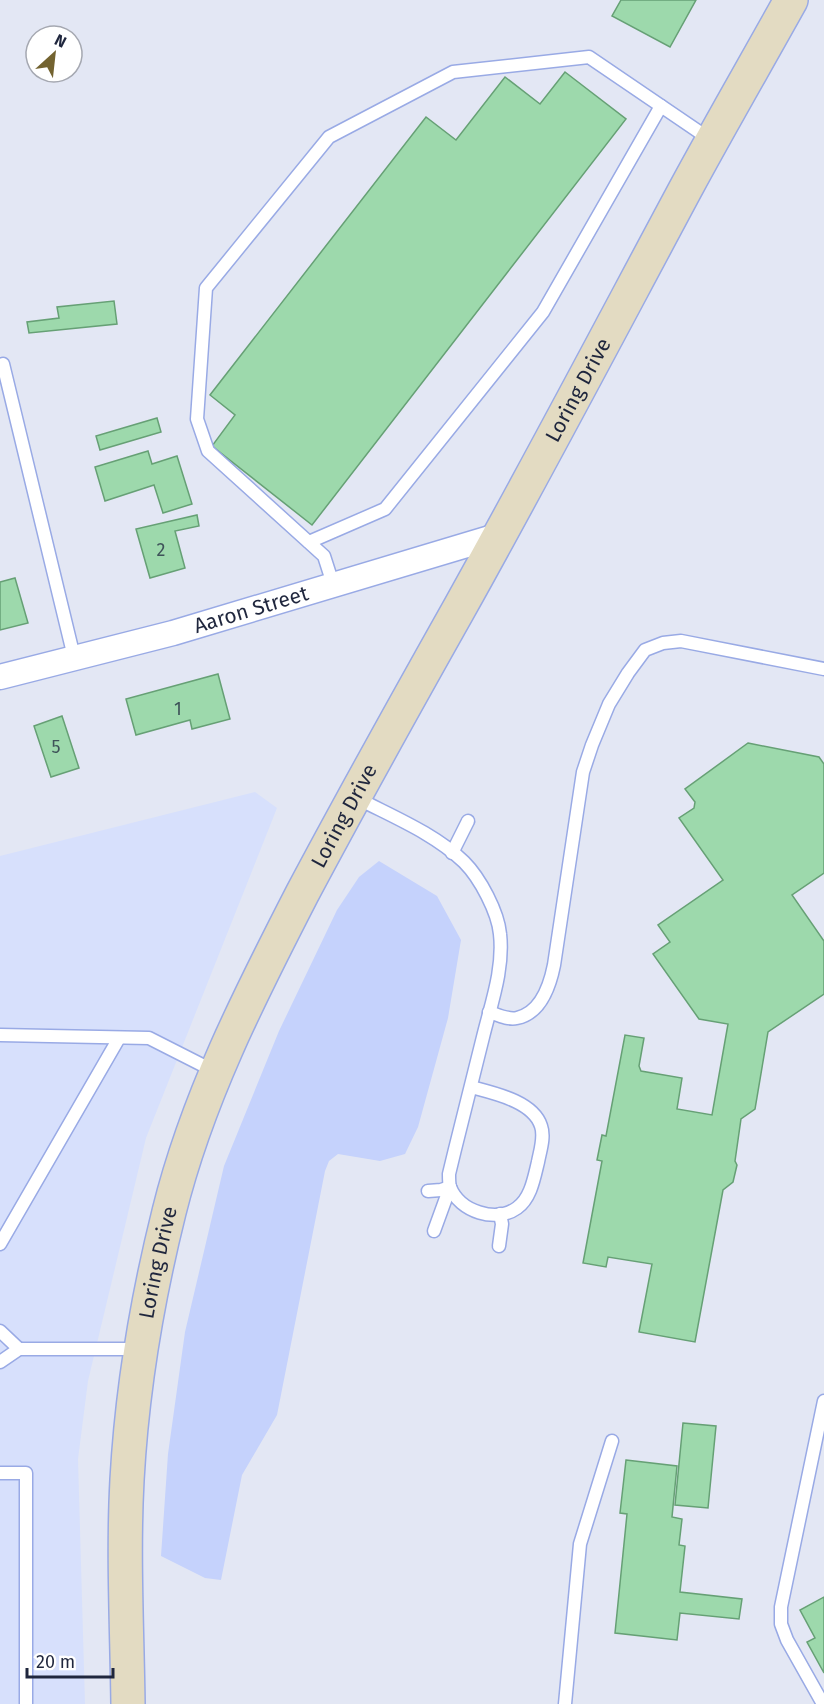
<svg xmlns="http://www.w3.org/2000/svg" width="824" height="1704" viewBox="0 0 824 1704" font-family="'Fira Sans',sans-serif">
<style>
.built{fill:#d7e0fc}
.green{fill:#c5d2fc}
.building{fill:#9dd9ac;stroke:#66a075;stroke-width:1.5}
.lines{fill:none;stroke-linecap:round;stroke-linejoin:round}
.lane-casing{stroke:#99aae5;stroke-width:15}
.street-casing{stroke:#99aae5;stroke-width:27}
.secondary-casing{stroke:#99aae5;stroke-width:36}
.lane{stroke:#fff;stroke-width:12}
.street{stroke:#fff;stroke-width:24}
.secondary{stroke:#e3dbc2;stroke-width:33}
.labels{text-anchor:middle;stroke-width:5;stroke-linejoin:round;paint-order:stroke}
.number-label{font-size:18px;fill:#3e5359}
.street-label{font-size:21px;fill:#1f263d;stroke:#fff}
</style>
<rect width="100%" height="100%" fill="#e3e7f4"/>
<polygon class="built" points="255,792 277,808 146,1138 88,1381 78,1459 85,1704 0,1704 0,856"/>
<polygon class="green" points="379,861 437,896 461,940 448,1018 418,1127 405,1154 380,1161 338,1154 329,1161 325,1171 277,1415 242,1475 221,1580 205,1578 161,1556 168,1454 185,1332 224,1166 279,1031 337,910 359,877"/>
<g class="building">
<polygon points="621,0 696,0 670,47 612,16"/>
<polygon points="565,72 626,119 312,525 212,446 235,415 210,395 426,117 456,140 505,77 540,104"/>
<polygon points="114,301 117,324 29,333 27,322 59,318 57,307"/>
<polygon points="157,418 161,432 100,450 96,436"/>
<polygon points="148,451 152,464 177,456 192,504 163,513 154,485 105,501 95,467"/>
<polygon points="197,515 199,526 175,531 185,568 150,578 136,529"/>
<polygon points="15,578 28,623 0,630 0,582"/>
<polygon points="218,674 230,719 192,729 190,720 136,735 126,699"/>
<polygon points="62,716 79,768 51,777 34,726"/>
<polygon points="748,743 819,757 824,764 824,873 792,895 824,941 824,994 768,1032 755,1109 741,1119 735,1161 737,1165 733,1182 723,1190 695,1342 639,1332 652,1264 608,1257 606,1267 583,1263 602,1161 597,1160 602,1135 606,1136 625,1035 644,1038 639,1066 641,1071 682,1078 677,1109 712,1115 728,1024 699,1019 653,954 670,942 658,925 723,880 679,818 694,808 695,802 685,789"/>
<polygon points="683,1423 716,1426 708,1508 675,1505"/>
<polygon points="626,1460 677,1466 672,1517 682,1519 679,1545 685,1546 680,1592 742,1599 739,1619 680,1613 677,1640 615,1633 627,1514 620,1513"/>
<polygon points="824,1597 824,1673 807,1642 815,1638 800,1610"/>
</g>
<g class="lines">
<defs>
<g id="lane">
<polyline points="3,364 74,657"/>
<polyline points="309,542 385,509 543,312 661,106"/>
<polyline points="333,584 324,556 208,451 197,419 206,288 329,137 453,72 589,57 711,140"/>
<path d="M355,797c36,19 79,36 109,65 16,16 34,50 36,72 4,35 -9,70 -17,103 -11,45 -23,91 -34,137 0,4 0,10 1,13 10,25 46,36 67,21 14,-10 17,-30 21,-46 2,-11 7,-25 3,-36 -8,-25 -48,-33 -70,-39"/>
<polyline points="452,853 468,821"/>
<path d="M489,1012c9,3 19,8 28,6 24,-5 33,-33 37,-53l29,-193 9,-27 17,-41 19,-31 17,-23 18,-7 18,-2 143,28"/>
<polyline points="0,1035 149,1038 214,1071"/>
<polyline points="428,1191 441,1190 450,1187"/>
<polyline points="434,1231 450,1187"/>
<polyline points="0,1244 119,1038"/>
<polyline points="499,1246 502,1224 500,1214"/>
<polyline points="0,1331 19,1349"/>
<polyline points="0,1362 19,1349 140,1349"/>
<polyline points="0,1473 26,1473 26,1704"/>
<polyline points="565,1704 580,1544 612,1441"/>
<polyline points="823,1704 787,1640 781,1624 781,1607 824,1401"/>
</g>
<g id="street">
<path id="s1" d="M0,677l173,-44 327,-98"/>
</g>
<g id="secondary">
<path id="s2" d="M128,1704c-1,-75 -5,-150 -1,-224 5,-91 20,-180 42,-268 28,-113 80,-215 133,-318 51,-96 104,-191 158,-287 77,-138 151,-279 226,-419 34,-63 70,-125 105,-188"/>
</g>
</defs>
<use href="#lane" class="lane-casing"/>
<use href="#street" class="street-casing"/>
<use href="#secondary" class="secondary-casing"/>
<use href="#lane" class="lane"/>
<use href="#street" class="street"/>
<use href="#secondary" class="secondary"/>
</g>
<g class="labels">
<g class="number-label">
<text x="161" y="556">2</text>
<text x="178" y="715">1</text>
<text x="56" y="753">5</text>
</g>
<g class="street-label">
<text dy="7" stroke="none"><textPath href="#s2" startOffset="1416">Loring Drive</textPath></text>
<text dy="7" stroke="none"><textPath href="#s1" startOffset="260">Aaron Street</textPath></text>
<text dy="7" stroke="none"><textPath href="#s2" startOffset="930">Loring Drive</textPath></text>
<text dy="7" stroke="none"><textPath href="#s2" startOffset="444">Loring Drive</textPath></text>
</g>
</g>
<g transform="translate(54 54) rotate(27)"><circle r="28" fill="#ffffff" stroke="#a5a8b1" stroke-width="1.5"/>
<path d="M0-4.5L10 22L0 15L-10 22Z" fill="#736330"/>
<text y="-9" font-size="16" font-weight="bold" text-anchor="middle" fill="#1f263d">N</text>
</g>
<path d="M27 1668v9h86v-9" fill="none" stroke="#1f263d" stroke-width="3"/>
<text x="36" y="1668" font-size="18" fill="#1f263d" stroke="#ffffff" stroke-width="4.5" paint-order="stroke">20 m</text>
</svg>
